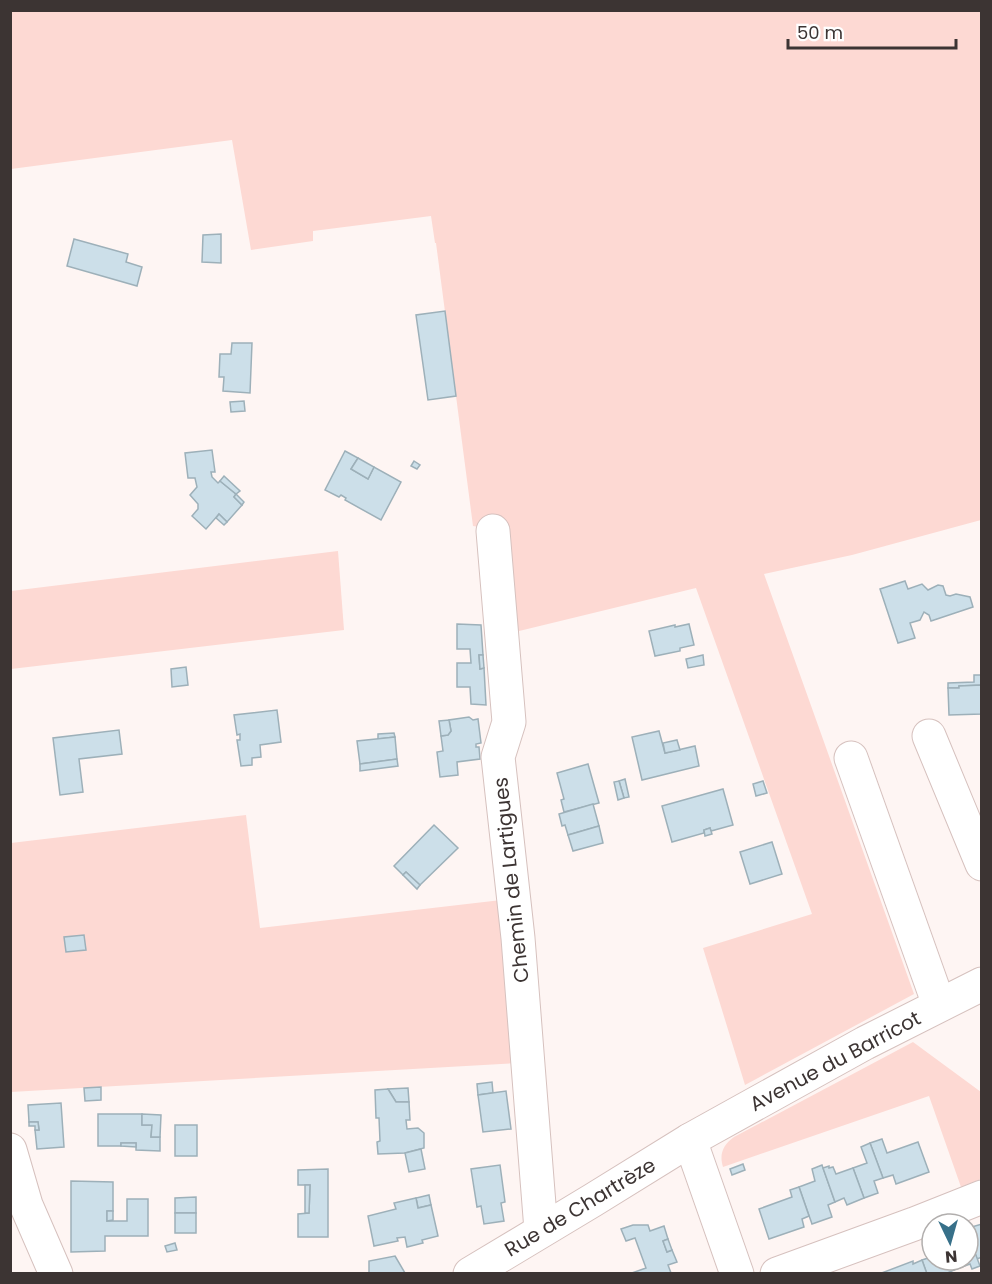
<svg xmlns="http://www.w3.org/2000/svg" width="992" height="1284" viewBox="0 0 992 1284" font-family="Poppins,sans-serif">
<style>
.green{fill:#fdd9d3}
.building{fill:#ccdfe9;stroke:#9db0b9;stroke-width:1.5}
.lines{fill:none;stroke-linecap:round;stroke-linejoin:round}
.minor-casing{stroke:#d6c1be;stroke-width:35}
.minor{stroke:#fff;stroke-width:33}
.labels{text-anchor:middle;stroke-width:4.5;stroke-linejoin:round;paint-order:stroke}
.street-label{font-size:20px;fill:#3c3433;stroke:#fff}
</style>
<rect width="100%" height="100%" fill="#fef5f3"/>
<g class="green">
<polygon points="10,11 981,11 981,520 852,555 764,574 914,994 745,1085 703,948 812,914 696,588 515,632 497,530 473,526 436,243 435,243 431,216 313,231 313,241 251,250 232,140 11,169"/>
<polygon points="338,551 344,630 11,669 11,591"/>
<polygon points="246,815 260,928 510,899 517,1063 11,1092 11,843"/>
<path d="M913,1042l68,50v87l-20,8 -32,-91 -206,71c-4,-13 0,-22 11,-30z"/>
</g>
<g class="building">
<polygon points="221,234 221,263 202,262 203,235"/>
<polygon points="74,239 128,254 126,262 142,267 137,286 67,266"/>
<polygon points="445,311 456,396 428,400 416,315"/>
<polygon points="232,343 252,343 250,393 223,391 224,377 219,377 220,354 231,354"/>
<polygon points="244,401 245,411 231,412 230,402"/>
<polygon points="212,450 215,472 211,472 212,477 218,483 220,481 236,494 234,497 242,505 227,522 219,514 206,529 192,516 198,509 198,504 190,495 197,487 195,478 188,478 185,453"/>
<polygon points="345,451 358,458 351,469 368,479 374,467 401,482 381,520 345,500 346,498 341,495 339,497 325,490"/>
<polygon points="358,458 374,467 368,479 351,469"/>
<polygon points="414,461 420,465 417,469 411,466"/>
<polygon points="224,476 240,491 236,494 220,481"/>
<polygon points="236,494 244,502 242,505 234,497"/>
<polygon points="219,514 227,522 224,525 216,518"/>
<polygon points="905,581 908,589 922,584 928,590 938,585 943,586 946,595 950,596 956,594 970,597 973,607 931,621 929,615 924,612 920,620 910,623 915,638 898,643 880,589"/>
<polygon points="457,624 481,625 483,655 479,655 480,669 484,668 486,705 471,704 470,687 457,687 457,663 471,663 470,649 457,649"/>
<polygon points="689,624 694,645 680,648 680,651 655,656 649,631 675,625 675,627"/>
<polygon points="479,655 483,655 484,668 480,669"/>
<polygon points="703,655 704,665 688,668 686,659"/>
<polygon points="186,667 188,685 172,687 171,669"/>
<polygon points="974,675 982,675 982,685 959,686 959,688 948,688 948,683 974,682"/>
<polygon points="982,685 982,714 949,715 948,688 959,688 959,686"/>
<polygon points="277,710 281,742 260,745 261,757 252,758 252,765 241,766 237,740 240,740 240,734 237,735 234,715"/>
<polygon points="469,717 473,720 478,719 481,743 476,744 476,747 479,747 480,759 457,762 458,775 440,777 437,752 443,751 441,736 448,735 451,731 449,720"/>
<polygon points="449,720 451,731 448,735 441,736 439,721"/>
<polygon points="119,730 122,754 79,759 83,792 60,795 53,738"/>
<polygon points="659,731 665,753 695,746 699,766 642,780 632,737"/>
<polygon points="394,733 395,737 378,739 378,734"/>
<polygon points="395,737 397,759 360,764 357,741"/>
<polygon points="677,740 680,750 665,753 663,743"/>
<polygon points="397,759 398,766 360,771 360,764"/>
<polygon points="588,764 599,803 564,812 561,800 564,799 557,773"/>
<polygon points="625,779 629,797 624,798 619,781"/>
<polygon points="619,781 624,798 618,800 614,782"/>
<polygon points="763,781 767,793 756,796 753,784"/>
<polygon points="723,789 733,825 711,831 710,828 704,830 704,833 672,842 662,806"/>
<polygon points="593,804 599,826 568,835 565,825 562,826 559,814"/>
<polygon points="434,825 458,848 420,885 406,872 403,875 394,866"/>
<polygon points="599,826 603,843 573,851 568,835"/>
<polygon points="710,828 712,834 705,836 704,830"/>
<polygon points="772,842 782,874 750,884 740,852"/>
<polygon points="406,872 420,885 417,889 403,875"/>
<polygon points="84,935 86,950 66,952 64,937"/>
<polygon points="492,1082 493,1093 478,1095 477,1084"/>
<polygon points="101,1087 101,1100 85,1101 84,1088"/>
<polygon points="408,1088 409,1102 396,1102 388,1089"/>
<polygon points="388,1089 396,1102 409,1102 410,1120 406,1120 407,1129 418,1128 424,1133 424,1148 405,1153 378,1154 377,1142 380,1141 379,1118 376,1118 375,1090"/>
<polygon points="506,1091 511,1129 483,1132 478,1095"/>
<polygon points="61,1103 64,1147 37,1149 35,1130 39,1130 38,1122 29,1122 28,1105"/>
<polygon points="98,1114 142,1114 142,1125 152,1125 151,1137 160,1137 160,1151 136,1150 136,1143 121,1143 121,1146 98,1146"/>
<polygon points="142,1114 161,1115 160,1137 151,1137 152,1125 142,1125"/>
<polygon points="29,1122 38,1122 39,1130 35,1130 35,1126 29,1126"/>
<rect x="175" y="1125" width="22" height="31"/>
<polygon points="882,1139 887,1153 918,1142 929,1172 896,1184 893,1175 883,1178 870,1143"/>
<polygon points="121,1143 136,1143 136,1147 121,1146"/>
<polygon points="870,1143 883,1178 874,1181 878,1193 864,1198 853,1168 867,1163 861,1147"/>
<polygon points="421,1149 425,1169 409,1172 405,1153"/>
<polygon points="743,1164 745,1170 732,1175 730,1169"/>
<polygon points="500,1165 505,1202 501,1203 504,1221 484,1224 481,1206 477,1207 471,1169"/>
<polygon points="822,1165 835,1202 828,1205 832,1217 812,1224 799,1187 815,1181 812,1169"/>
<polygon points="829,1166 829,1168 833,1167 836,1174 853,1168 864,1198 847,1205 844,1198 835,1202 823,1168"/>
<polygon points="328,1169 328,1237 298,1237 298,1214 309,1213 310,1185 298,1185 298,1170"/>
<polygon points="71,1181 113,1182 113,1211 107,1211 107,1221 127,1221 127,1199 148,1199 148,1236 105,1236 105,1251 71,1252"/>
<polygon points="305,1185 310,1185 309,1213 305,1213"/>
<polygon points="799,1187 809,1216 802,1219 804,1227 769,1239 759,1209 792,1197 790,1190"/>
<polygon points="429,1195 431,1205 418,1208 416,1198"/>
<polygon points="196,1197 196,1213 175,1213 175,1198"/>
<polygon points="416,1198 418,1208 431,1205 438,1236 422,1240 423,1243 407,1247 405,1237 397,1238 398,1241 374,1246 368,1216 396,1209 394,1203"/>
<polygon points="107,1211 113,1211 113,1220 107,1221"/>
<rect x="175" y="1213" width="21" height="20"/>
<polygon points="982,1224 982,1257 977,1259 968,1234 968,1228"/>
<polygon points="633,1225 648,1225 650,1231 664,1226 668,1239 663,1241 667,1252 672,1250 677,1262 668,1265 671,1273 629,1274 646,1268 635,1238 626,1241 621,1229"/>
<polygon points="668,1239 672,1250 667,1252 663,1241"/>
<polygon points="971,1242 980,1266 972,1269 970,1264 954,1270 950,1260 968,1260 968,1244"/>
<polygon points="175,1243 177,1250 167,1252 165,1246"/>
<polygon points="932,1244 932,1260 950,1260 954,1270 945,1274 927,1274 922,1260 931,1257 927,1246"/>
<polygon points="395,1256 405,1273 369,1274 369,1261"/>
<polygon points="922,1260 927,1274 879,1274 913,1261 913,1264"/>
</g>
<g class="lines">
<defs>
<g id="minor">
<polyline points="493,531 509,722 498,757 518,938 541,1230"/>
<polyline points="929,736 982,864"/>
<polyline points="851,758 939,1005"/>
<polyline points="690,1140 737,1274"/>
<polyline points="10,1150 26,1205 56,1274"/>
<polyline points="470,1274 593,1200 690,1140 865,1043 982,984"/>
<polyline points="777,1274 914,1224 982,1197"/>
</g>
</defs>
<use href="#minor" class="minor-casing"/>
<use href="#minor" class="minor"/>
</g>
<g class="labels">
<g class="street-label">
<text transform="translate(511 880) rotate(-96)" y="7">Chemin de Lartigues</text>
<text transform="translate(835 1061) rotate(-28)" y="7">Avenue du Barricot</text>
<text transform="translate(580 1207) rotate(-31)" y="7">Rue de Chartrèze</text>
</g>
</g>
<rect width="992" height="1284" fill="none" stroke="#3c3433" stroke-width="24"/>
<g transform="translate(950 1242) rotate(175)"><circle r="28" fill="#ffffff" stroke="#b1aead" stroke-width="1.5"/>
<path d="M0-4.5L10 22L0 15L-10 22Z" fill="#377089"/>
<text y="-9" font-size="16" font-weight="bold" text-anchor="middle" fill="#3c3433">N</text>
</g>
<path d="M788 39v9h168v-9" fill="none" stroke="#3c3433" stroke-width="3"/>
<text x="797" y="39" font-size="18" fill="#3c3433" stroke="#ffffff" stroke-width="4.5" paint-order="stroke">50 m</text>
</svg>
